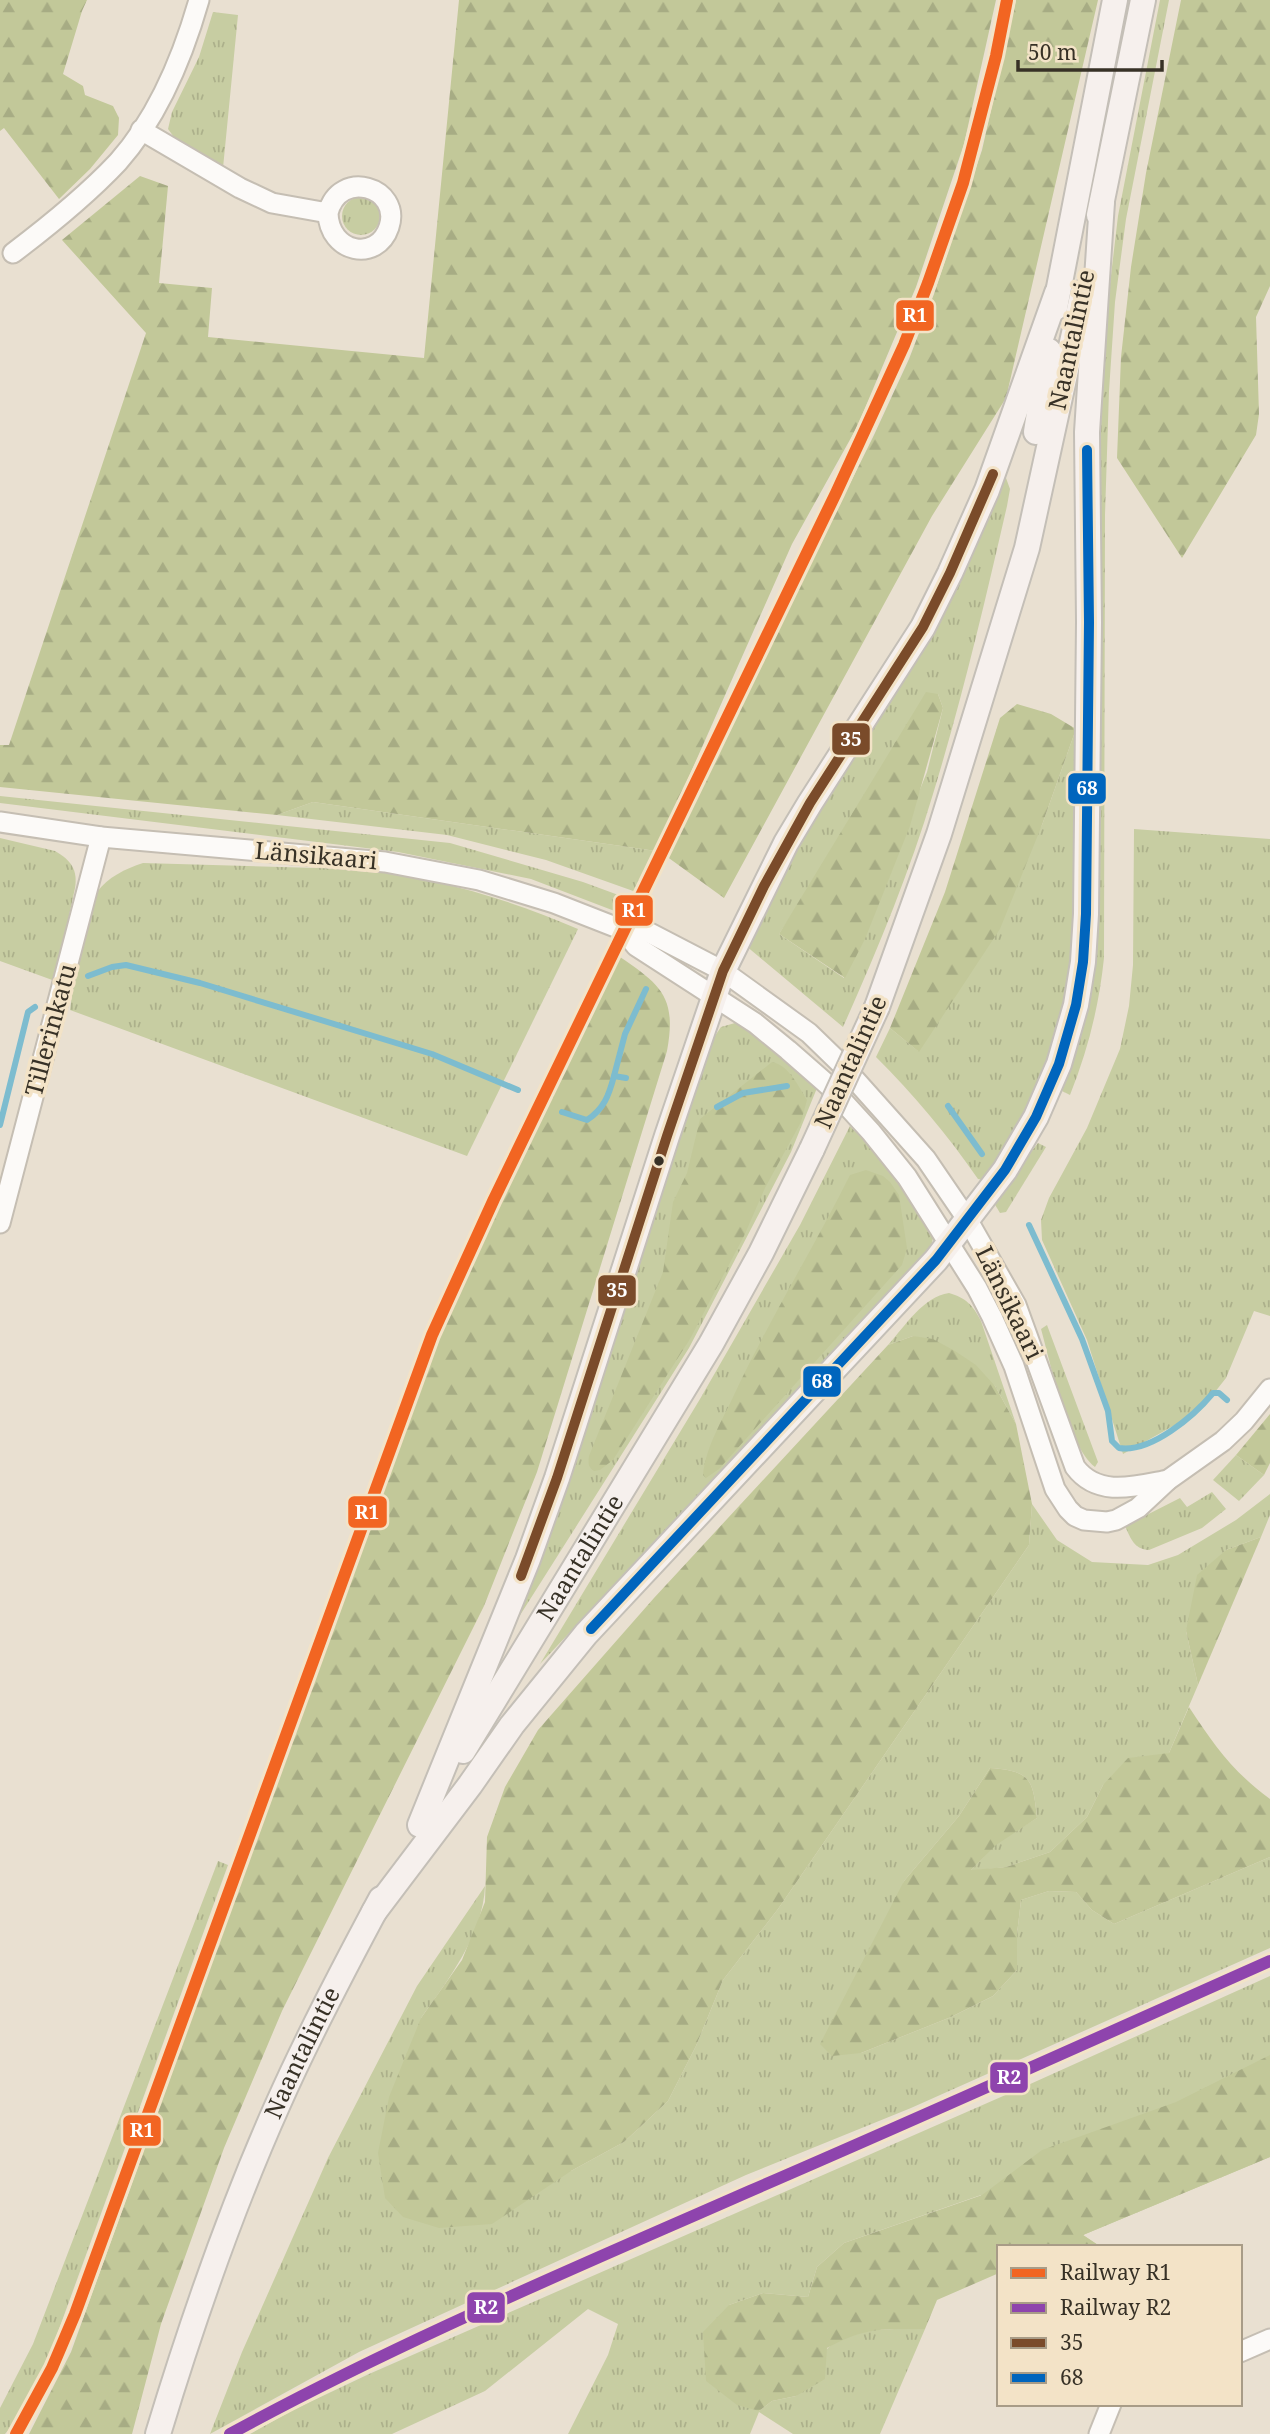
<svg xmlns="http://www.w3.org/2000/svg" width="1270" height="2434" viewBox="0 0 1270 2434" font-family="'Noto Serif',serif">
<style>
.grass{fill:url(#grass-tufts);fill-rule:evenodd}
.forest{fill:url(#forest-firs)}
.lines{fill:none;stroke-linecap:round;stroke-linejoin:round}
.stream{stroke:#7dbccf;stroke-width:6}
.minor-casing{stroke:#c5beb3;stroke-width:23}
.major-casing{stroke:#c4bfb7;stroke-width:28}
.minor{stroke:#fcfaf8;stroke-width:19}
.major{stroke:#f6f0ed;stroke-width:24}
.major-bridge-casing{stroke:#c4bfb7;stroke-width:28;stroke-linecap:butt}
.major-bridge{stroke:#f6f0ed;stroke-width:24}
.bus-1-casing{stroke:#f3e3c7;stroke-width:16}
.bus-2-casing{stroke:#f3e3c7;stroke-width:16}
.bus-1{stroke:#7a4b2a;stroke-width:10}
.bus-2{stroke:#0065bd;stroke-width:10}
.rail-1-casing{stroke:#f3e3c7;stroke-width:18}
.rail-2-casing{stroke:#f3e3c7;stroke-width:18}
.rail-1{stroke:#f26522;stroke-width:12}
.rail-2{stroke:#8e44ad;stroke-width:12}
.bus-dot{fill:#373126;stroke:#f3e3c7;stroke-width:2.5}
.labels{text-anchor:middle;stroke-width:7;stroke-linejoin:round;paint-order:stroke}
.street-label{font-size:24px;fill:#373126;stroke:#f3e3c7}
.line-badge{stroke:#f3e3c7;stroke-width:2.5}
.badge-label{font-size:19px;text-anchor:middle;font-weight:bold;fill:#fff}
</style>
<defs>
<pattern id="grass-tufts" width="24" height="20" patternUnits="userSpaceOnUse" patternTransform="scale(1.75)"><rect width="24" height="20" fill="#c7cda2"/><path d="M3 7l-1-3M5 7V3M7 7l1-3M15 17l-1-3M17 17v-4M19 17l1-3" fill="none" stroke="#acb08b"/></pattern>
<pattern id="forest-firs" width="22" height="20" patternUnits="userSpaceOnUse" patternTransform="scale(1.75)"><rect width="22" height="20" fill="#c2c899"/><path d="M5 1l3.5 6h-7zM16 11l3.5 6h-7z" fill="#a7ac84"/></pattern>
</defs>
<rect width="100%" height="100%" fill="#e9e0d1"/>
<g class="grass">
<path d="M1160,0h9l-43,219 -11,83 -6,89 -4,124 -1,443c-5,48 -16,92 -34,137l-8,-4 18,-52 15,-87 3,-494 10,-157 10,-85z"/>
<polygon points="213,12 238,15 223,168 177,141 168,129 172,112 199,57"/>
<circle cx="361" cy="216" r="19"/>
<path d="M1006,478l4,11 -3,17c-22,96 -45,193 -74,288 -24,80 -56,157 -90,233l-98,-82 19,-40 238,-426zM938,694l5,14 -16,64 -83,206 -65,-44z"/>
<path d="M1076,729c0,70 3,144 -1,214 -3,61 -31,140 -61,193 -9,15 -20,30 -30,44l-6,-1c-31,-45 -64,-84 -102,-122l14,-29 28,23 124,-226z"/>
<polygon points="0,796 450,843 583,882 632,900 625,915 531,879 398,852 0,803"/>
<polygon points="313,802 656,851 636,892 546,860 447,835 277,815"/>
<polygon points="1134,829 1270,839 1270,1316 1254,1311 1226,1378 1200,1411 1123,1454 1087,1340 1042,1240 1041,1220 1049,1198 1087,1128 1120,1049 1129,1006 1133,965"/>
<path d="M0,838l55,13c16,9 23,19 20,37l-20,93 -55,-20z"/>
<path d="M143,863l210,6c80,8 151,28 225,60l-111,227 -397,-146 3,-23 24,-95c11,-15 28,-23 46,-29z"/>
<polygon points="735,1023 760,1036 817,1088 791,1152 689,1348 517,1620 549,1535 708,1046 721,1027"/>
<polygon points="850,1126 885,1162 931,1227 934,1234 930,1251 837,1346 697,1498 540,1664 700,1399 800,1225"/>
<polygon points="1038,1143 1046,1147 1006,1212 1000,1213 994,1203 997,1195"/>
<path d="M949,1293c17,5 24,12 32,28l35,103 -21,-38 -82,-50 -25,9c18,-20 35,-48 61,-52z"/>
<path d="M1047,1325l51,137 -3,5c-28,-23 -44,-102 -54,-138z"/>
<polygon points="1236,1455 1264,1475 1239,1501 1213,1480"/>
<path d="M1212,1492l14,17 -24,19 -53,22c-15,-1 -18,-11 -24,-24l55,-28 7,9z"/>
<path d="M1270,1494v21l-9,22 -35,13 -40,81 12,54 -29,68 -66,32 -16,32 -37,35 -44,15 -36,4 29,-30 38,-23c-4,-39 -6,-47 -47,-50l-31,48 -55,65 -43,172 90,-36 42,-21 24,-26v-36l4,-34 28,-9 27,1 16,18 22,14 156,-67v91l-359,160 -165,67 -387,177 -149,82 32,-82 86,-194 89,-172 68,-100c-2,49 -37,94 -64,132l150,153 53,-29 44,-41 28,-55 27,-66 55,-71 251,-364 3,-41 25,36 35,22 56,3 30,-10 58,-35z"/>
<polygon points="218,1861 228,1865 43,2373 15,2422 5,2434 0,2434 0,2408 33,2344"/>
<path d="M1270,1976v181l-187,78 18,12h-102v26l-18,-78 -137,48 -27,24 -9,30 -45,-4 -34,12 30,106 13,-10 24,-5c9,-15 18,-33 30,-46 21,-24 70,-21 99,-21l-45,105h-87l-34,-22 -9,22h-182l40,-79 10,-31 -30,-15 -103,82 -93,43h-142l43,-24 76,-36 659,-289z"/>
</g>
<g class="forest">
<polygon points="0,0 87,0 82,11 63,74 83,86 85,95 113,106 119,118 118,135 90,169 59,199 4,128 0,131"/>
<polygon points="459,0 996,0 964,144 916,287 857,427 792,544 656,851 313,802 277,815 0,787 0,745 9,745 146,333 62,240 140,176 168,186 159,283 212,288 208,337 424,358"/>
<polygon points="1016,0 1098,0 1006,398 932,516 724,898 666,856 874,435 909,359 934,294 982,150"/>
<polygon points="1181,0 1270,0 1270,286 1256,317 1259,414 1256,435 1182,558 1117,458 1121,357 1131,267 1146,173"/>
<polygon points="926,692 938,694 943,708 910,826 865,939 845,978 779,934"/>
<polygon points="1017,704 1051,714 1076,729 1042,825 1000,929 919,1052 890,1028 945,892 1000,718"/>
<path d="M620,957c41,28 57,40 47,94l-130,421 -53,134 -202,405 -58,137 -63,176 -29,110h-103l42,-82 366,-1013 84,-183z"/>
<path d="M772,1062c17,3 26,24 35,38l-6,22 -36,66 -21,48 -54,103 -77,121 -13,10 -6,1c-6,-4 -6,-8 -5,-15l74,-184 10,-70 14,-29 13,-54z"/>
<path d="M866,1170l17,6 7,6 9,13 8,53 -5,17 -183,204 -13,9 -3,-3c3,-29 19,-54 31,-80 35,-75 79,-146 116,-220z"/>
<polygon points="913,1336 933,1339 955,1351 976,1365 995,1386 1016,1424 1032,1504 1029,1545 778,1909 723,1980 696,2046 668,2101 624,2142 571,2171 492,2224 439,2228 403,2217 385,2198 378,2153 389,2097 421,2018 462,1960 485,1902 487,1837 505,1787 538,1730 654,1598 888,1345"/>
<polygon points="1270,1414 1270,1463 1264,1475 1236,1455"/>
<polygon points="1261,1537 1198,1685 1186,1631 1197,1575 1226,1550"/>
<path d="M1189,1707c25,38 43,64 81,92v58l-156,67 -22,-14 -16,-18 -27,-1 -28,9 -4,34v36l-24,26 -42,21 -90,36 -29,3 -12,-12 84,-163 55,-65 31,-48c41,3 43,11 47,50l-41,27 -25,25 35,-3 44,-15 37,-35 16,-32 25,-27 41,-5z"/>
<path d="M1270,2055v102l-187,78 18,12h-102v26l-62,27 -12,29c-42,0 -60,-2 -98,19l-2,31 -29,17 -24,5 -13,10 -22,-6 -31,-24 -3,-49 26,-27 34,-12 45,4 9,-30 27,-24 138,-48 60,-45 134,-48z"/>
</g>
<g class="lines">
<g class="stream">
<polyline points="88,976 112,967 126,965 200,983 432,1054 518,1090"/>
<polyline points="614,1076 625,1034 646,989"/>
<polyline points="948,1106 982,1154"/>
<polyline points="717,1107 743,1093 787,1086"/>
<path d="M562,1112l25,8c17,-11 22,-25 27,-44l12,2"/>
<polyline points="0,1125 28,1012 35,1007"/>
<path d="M1029,1225l53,114 26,72 4,30 7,7c32,5 75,-32 94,-55h6l8,7"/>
</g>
<defs>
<g id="minor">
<path d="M141,130l99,58 32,15 56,10c1,40 49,50 61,14 13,-40 -50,-59 -61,-14"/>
<path d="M13,253c37,-28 73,-57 105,-91 40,-45 65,-106 81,-162"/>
<path d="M0,822l101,15 284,25 94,18 75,23 69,27h21l79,41 86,62 33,32 84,94 41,60 49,86 59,162c23,31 61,19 93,13"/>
<polyline points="623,930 636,946 755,1023 788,1050 828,1085 871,1132 907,1177 977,1288 992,1317 1014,1366 1055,1489 1068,1509 1075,1516 1084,1520 1107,1522 1116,1520 1138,1508 1168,1480 1223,1441 1244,1421 1270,1389"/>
<polyline points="0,1223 101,837"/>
<polyline points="1240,2352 1270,2339"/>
<polyline points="1099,2434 1111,2404"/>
</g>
<g id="major">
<polyline points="1099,215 1143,0"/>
<polyline points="1055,308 1115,0"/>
<polyline points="1036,432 1049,351"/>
<polyline points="877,1007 939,834 1027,548 1083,292"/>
<path id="s1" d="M463,1751l248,-407 50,-91 51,-104"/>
<polyline points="420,1825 528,1559 557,1478 667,1136 723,971 786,843 810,803 923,627 950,573 987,490 1057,293"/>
<polyline points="374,1912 470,1785 512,1725 586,1634 936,1260 1005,1170 1036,1117 1059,1064 1076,1005 1083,962 1086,914 1089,622 1087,432 1102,202"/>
<path id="s2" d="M158,2434c34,-112 72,-223 120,-330 31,-70 67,-138 103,-205"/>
</g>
</defs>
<use href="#minor" class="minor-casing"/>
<use href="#major" class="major-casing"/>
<use href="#minor" class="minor"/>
<use href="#major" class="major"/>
<defs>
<polyline id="major-bridge" points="812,1149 877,1007"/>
</defs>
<use href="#major-bridge" class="major-bridge-casing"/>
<use href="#major-bridge" class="major-bridge"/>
<defs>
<polyline id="bus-1" points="521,1576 557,1478 667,1136 723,971 764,886 810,803 923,627 950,573 993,474"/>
<polyline id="bus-2" points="591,1629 936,1260 1005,1170 1036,1117 1059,1064 1076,1005 1083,962 1086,914 1089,622 1087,450"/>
</defs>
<use href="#bus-1" class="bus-1-casing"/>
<use href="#bus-2" class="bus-2-casing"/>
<use href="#bus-1" class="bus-1"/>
<use href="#bus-2" class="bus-2"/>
<defs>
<polyline id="rail-1" points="16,2434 52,2368 75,2314 432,1335 494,1199 836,493 904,345 928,283 963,183 996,56 1007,0"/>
<path id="rail-2" d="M230,2434c168,-92 345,-166 520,-243 174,-75 347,-153 520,-230"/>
</defs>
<use href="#rail-1" class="rail-1-casing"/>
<use href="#rail-2" class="rail-2-casing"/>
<use href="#rail-1" class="rail-1"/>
<use href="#rail-2" class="rail-2"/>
</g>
<circle class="bus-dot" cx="659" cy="1161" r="6"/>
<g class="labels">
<g class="street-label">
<text transform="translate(1072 340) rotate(-78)" y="8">Naantalintie</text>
<text transform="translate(316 856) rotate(5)" y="8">Länsikaari</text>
<text transform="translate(51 1030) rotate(-75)" y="8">Tillerinkatu</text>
<text transform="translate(851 1062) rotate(-66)" y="8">Naantalintie</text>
<text transform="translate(1009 1303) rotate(64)" y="8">Länsikaari</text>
<text dy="8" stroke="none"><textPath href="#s1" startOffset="226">Naantalintie</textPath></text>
<text dy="8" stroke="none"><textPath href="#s2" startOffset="408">Naantalintie</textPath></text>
</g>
</g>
<g class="line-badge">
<rect x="895" y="299" width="40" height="33" rx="7" fill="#f26522"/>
<rect x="831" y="722" width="40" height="34" rx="7" fill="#7a4b2a"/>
<rect x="1067" y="772" width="40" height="33" rx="7" fill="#0065bd"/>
<rect x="614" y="894" width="40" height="33" rx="7" fill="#f26522"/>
<rect x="597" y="1274" width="40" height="33" rx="7" fill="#7a4b2a"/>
<rect x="802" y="1365" width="40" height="33" rx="7" fill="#0065bd"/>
<rect x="347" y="1495" width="41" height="34" rx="7" fill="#f26522"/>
<rect x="989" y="2061" width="40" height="33" rx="7" fill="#8e44ad"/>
<rect x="122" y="2114" width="40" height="33" rx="7" fill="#f26522"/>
<rect x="466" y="2291" width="40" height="33" rx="7" fill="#8e44ad"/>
</g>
<g class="badge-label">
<text x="915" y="322">R1</text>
<text x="851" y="746">35</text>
<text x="1087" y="795">68</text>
<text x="634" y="917">R1</text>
<text x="617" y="1297">35</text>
<text x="822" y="1388">68</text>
<text x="367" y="1519">R1</text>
<text x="1009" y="2084">R2</text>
<text x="142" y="2137">R1</text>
<text x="486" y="2314">R2</text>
</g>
<rect x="997" y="2245" width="245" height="161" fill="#f3e3c7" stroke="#a89c87" stroke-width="2"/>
<rect x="1011" y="2268" width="35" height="10" fill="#f26522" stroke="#a89c87" stroke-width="2"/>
<text x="1060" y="2280" font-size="21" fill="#373126">Railway R1</text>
<rect x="1011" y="2303" width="35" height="10" fill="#8e44ad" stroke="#a89c87" stroke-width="2"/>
<text x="1060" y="2315" font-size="21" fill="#373126">Railway R2</text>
<rect x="1011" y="2338" width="35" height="10" fill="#7a4b2a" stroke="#a89c87" stroke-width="2"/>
<text x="1060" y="2350" font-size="21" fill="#373126">35</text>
<rect x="1011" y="2373" width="35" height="10" fill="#0065bd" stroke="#a89c87" stroke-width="2"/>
<text x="1060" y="2385" font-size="21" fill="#373126">68</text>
<path d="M1018 60v10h144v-10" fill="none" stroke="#373126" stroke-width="3.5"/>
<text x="1028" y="60" font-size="21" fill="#373126" stroke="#f3e3c7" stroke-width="5" paint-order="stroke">50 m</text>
</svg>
